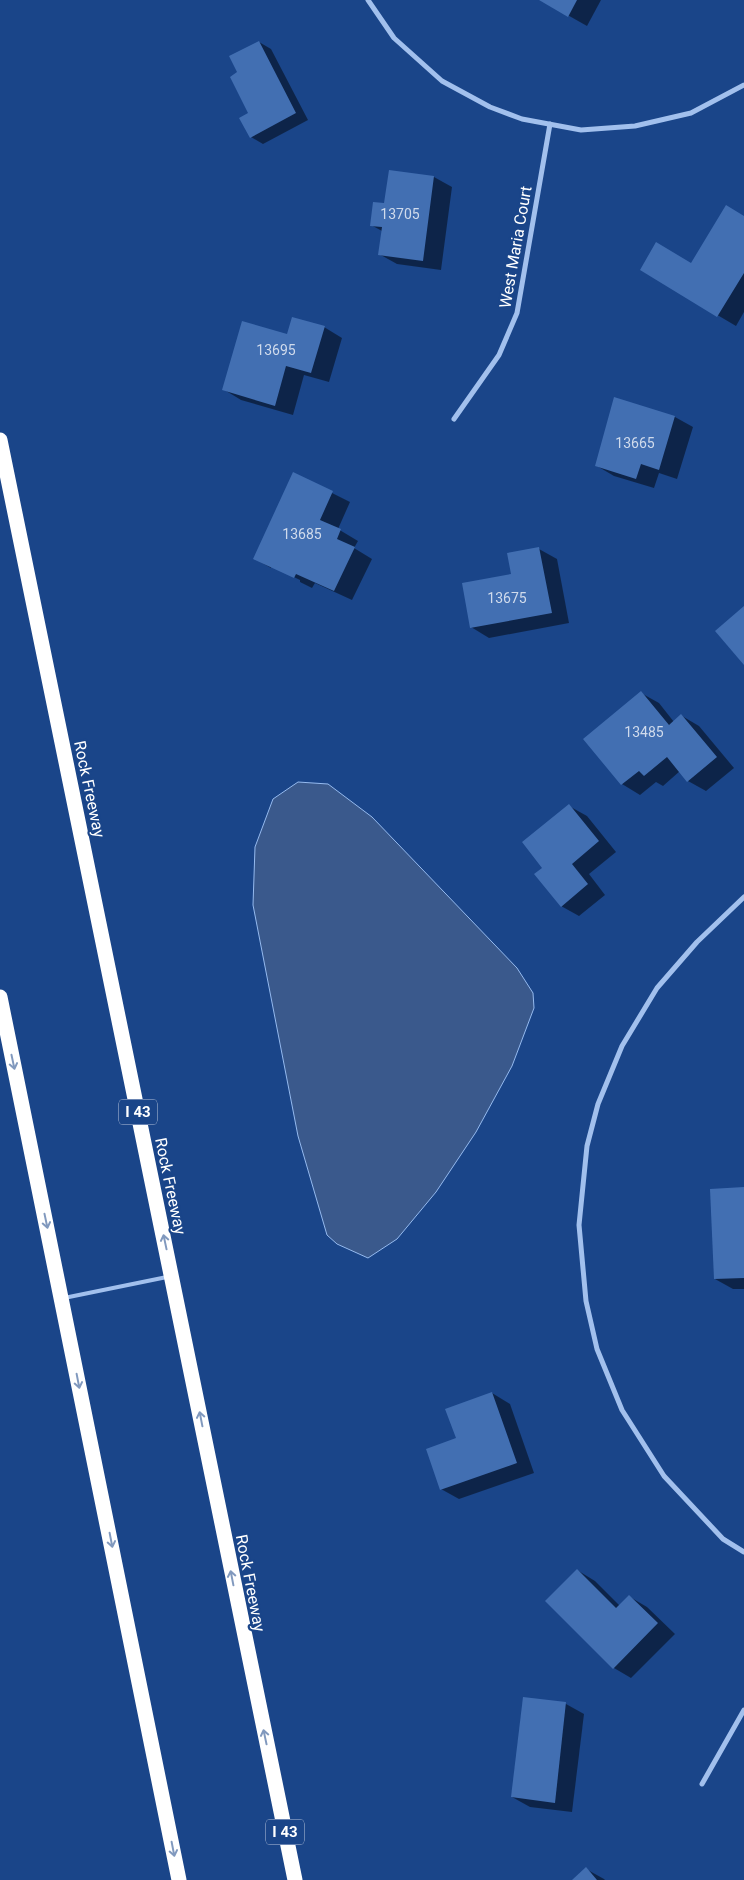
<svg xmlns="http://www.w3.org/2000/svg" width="744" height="1880" viewBox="0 0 744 1880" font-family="Roboto,sans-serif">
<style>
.water{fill:#3a598c;stroke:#95baef}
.shadow{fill:#0007}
.building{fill:#426fb2}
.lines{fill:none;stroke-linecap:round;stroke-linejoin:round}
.service{stroke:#a2c0ed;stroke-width:4}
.minor{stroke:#a2c0ed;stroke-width:5}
.motorway{stroke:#fff;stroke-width:15}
.oneway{stroke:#8199be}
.labels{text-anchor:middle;stroke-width:4.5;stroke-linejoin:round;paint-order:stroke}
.number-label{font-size:14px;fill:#d0dbec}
.shield{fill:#1a4589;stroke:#bac7dc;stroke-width:1}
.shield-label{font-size:15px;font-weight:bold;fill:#fff}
.street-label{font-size:16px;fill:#fff;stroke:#1a4589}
</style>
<rect width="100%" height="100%" fill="#1a4589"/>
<polygon class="water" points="298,782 328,784 372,817 517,968 533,993 534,1008 512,1066 476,1132 436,1192 397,1239 368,1258 337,1244 327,1235 298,1136 253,905 255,847 273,799"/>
<g class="shadow">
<polygon points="541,0 601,0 587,26"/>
<polygon points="259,42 271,49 308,120 263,144 251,137 250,114 239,73"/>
<polygon points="434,177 452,187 441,270 397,264 379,254 382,231 371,225 385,204"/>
<polygon points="744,217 744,312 736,326 641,270 692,265"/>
<polygon points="324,327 342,338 329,382 304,375 293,415 241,400 223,389"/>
<polygon points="615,399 675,417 693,427 677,479 659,473 654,488 614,476 597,466"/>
<polygon points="294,474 350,502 338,529 358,541 354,548 372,559 352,600 315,583 312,588 300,582 300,580 271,566 271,568 255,559"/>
<polygon points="539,549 557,559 569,623 489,638 471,627 512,575"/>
<polygon points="641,693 659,703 674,722 682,716 699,726 734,768 706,791 688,781 680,771 663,786 656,782 640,795 622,784 585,740"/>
<polygon points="569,806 587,816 616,852 589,874 605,895 579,916 561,906 544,868"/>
<polygon points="744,1188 744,1289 733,1289 715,1279"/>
<polygon points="492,1393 510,1404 534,1473 459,1499 441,1489 457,1439"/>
<polygon points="577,1570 595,1581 620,1606 630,1597 647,1607 675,1634 631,1678 614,1668"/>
<polygon points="524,1699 566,1704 584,1714 572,1812 530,1807 512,1797"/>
<polygon points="586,1869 604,1879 605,1880 574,1880"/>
</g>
<g class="building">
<polygon points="539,0 577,0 568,17"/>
<polygon points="259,41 296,113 250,138 239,118 248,113 230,77 237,72 229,56"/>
<polygon points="389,170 434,176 423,261 378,255 382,227 370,226 373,202 384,203"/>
<polygon points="726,205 744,216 744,273 717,317 640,270 656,242 691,263"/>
<polygon points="292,317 325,326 311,373 286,366 275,406 222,390 242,321 287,334"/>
<polygon points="614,397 675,416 659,470 641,464 636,479 595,466"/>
<polygon points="293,472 333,491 320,520 341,529 337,539 355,547 334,591 296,574 294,578 253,559"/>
<polygon points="539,547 552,613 470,628 462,583 511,574 507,553"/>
<polygon points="744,606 744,665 715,631"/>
<polygon points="641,691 669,725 681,714 717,757 687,782 667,757 644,776 639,771 621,785 583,739"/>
<polygon points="569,804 599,841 572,864 588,884 561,907 534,874 542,868 522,842"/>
<polygon points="744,1187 744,1278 714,1279 710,1189"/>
<polygon points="492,1392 517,1463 440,1490 426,1449 456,1438 445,1409"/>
<polygon points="577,1569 616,1608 629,1595 658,1623 613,1669 545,1601"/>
<polygon points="523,1697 566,1702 555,1803 511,1797"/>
<polygon points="586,1867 597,1880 572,1880"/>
</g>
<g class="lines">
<polyline class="service" points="64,1298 167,1277"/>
<g class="minor">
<polyline points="368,0 394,38 442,81 490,107 522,119 581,130 635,126 691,113 744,85"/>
<polyline points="454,419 499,355 517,313 550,124"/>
<polyline points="744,897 697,942 657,988 622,1046 598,1104 587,1146 579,1225 586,1301 597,1349 622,1410 664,1476 723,1539 744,1552"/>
<polyline points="702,1784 744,1710"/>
</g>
<g class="motorway">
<polyline points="0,440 295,1880"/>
<polyline points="0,997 179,1880"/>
</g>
</g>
<defs><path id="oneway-shaft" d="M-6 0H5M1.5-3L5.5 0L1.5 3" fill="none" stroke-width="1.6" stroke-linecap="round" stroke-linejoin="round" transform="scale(1.25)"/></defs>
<g class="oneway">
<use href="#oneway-shaft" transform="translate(13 1062) rotate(78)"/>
<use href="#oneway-shaft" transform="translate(46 1221) rotate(78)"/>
<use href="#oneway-shaft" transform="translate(165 1242) rotate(-102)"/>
<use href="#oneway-shaft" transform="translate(78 1381) rotate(79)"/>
<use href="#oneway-shaft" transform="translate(201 1419) rotate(-101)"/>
<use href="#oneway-shaft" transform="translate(111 1540) rotate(79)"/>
<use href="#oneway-shaft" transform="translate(232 1578) rotate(-101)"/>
<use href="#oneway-shaft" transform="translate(265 1737) rotate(-102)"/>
<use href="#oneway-shaft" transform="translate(173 1849) rotate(79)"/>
</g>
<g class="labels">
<g class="number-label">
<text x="400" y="219">13705</text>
<text x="276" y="355">13695</text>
<text x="635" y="448">13665</text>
<text x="302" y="539">13685</text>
<text x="507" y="603">13675</text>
<text x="644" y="737">13485</text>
</g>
<g class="shield">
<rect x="119" y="1099.5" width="38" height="25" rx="4"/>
<rect x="266" y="1819.5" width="38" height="25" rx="4"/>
</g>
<g class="shield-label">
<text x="138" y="1117">I 43</text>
<text x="285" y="1837">I 43</text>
</g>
<g class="street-label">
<text transform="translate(515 247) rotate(-80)" y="6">West Maria Court</text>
<text transform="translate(90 789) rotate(78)" y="6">Rock Freeway</text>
<text transform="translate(171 1186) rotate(78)" y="6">Rock Freeway</text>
<text transform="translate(251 1583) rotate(79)" y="6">Rock Freeway</text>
</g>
</g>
</svg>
